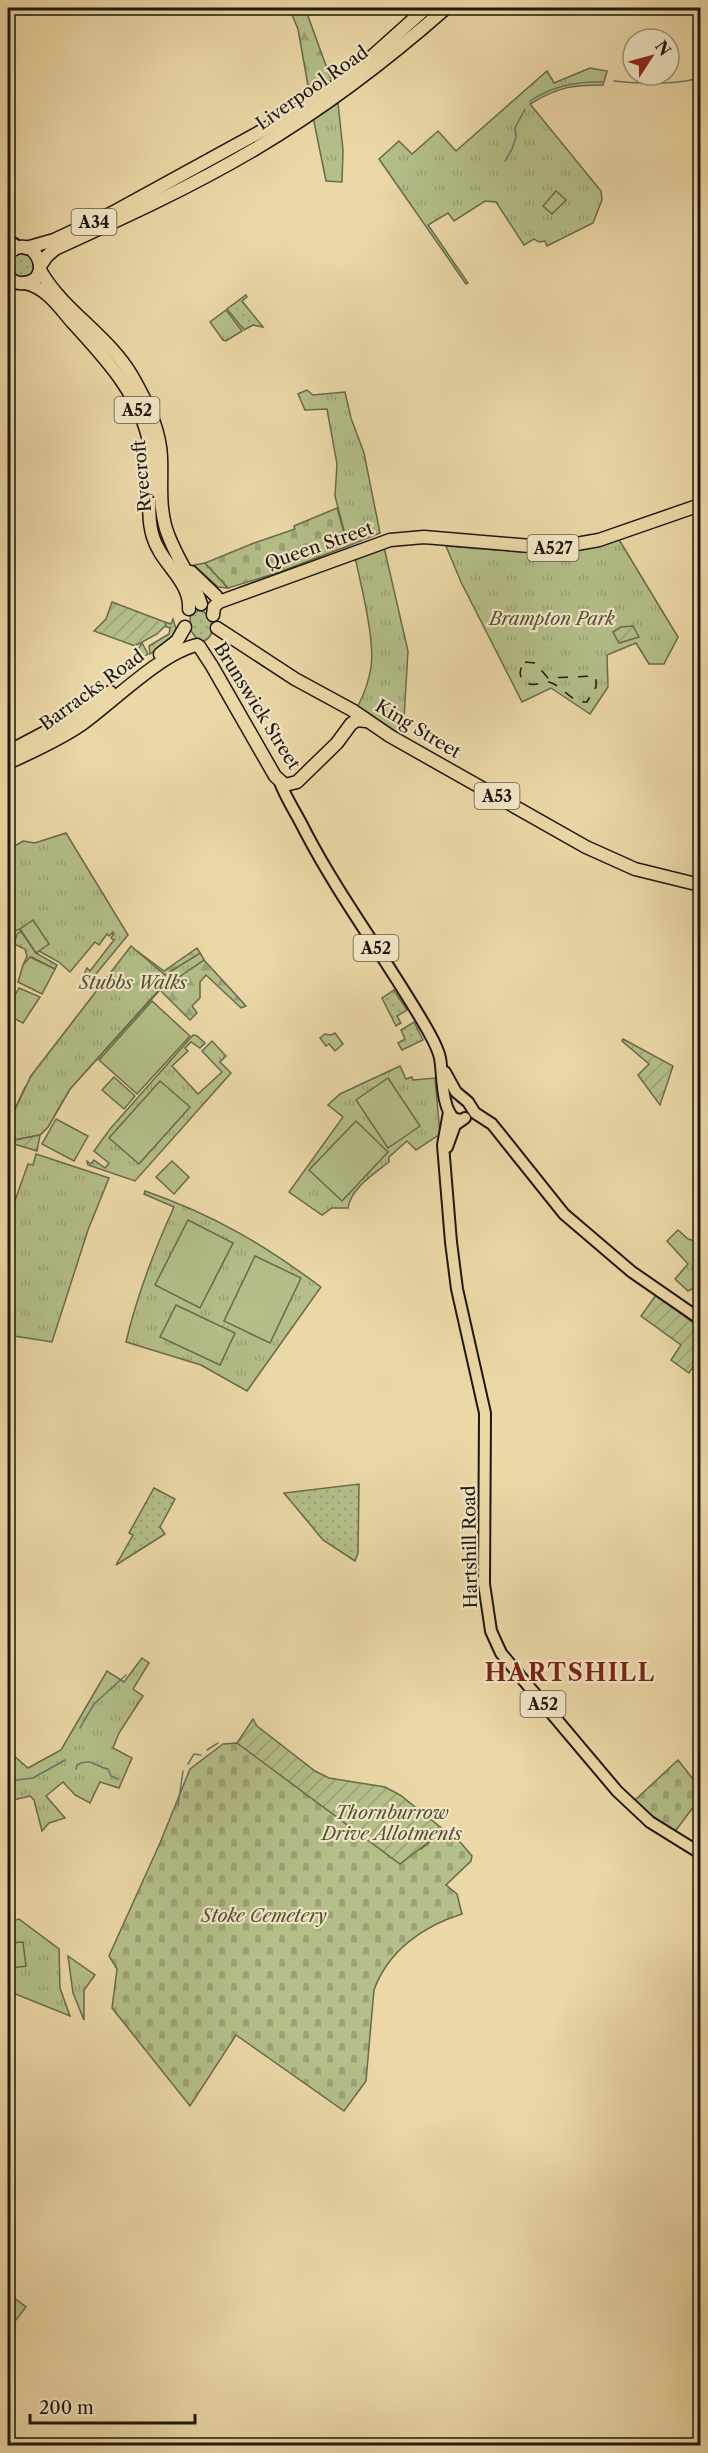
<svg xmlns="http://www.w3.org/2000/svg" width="708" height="2453" viewBox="0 0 708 2453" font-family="'Libre Caslon Text',serif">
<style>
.grass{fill:url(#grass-dots);stroke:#686a4b;stroke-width:1.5}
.forest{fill:url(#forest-firs);stroke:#686a4b;stroke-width:1.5}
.cemetery{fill:url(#cemetery-stones);stroke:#686a4b;stroke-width:1.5}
.park{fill:url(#park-tufts);stroke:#686a4b;stroke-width:1.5}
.garden{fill:url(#garden-furrows);stroke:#686a4b;stroke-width:1.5}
.pitch{fill:#b4bf89;stroke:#686a4b;stroke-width:1.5}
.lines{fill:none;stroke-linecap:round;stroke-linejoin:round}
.stream{stroke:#677869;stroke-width:1.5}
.major-casing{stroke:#1d160d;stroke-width:14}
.highway-casing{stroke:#1d160d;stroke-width:15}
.major{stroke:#ebd8a6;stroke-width:10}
.highway{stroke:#ebd8a6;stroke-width:12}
.rail{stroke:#1d160d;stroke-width:1.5;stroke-dasharray:10 10;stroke-linecap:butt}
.labels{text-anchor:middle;stroke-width:4.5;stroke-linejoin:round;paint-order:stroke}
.shield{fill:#f2e6c5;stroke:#5d5444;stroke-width:1.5}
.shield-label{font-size:16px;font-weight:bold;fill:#1d160d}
.street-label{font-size:18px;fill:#1d160d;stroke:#f2e6c5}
.park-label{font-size:18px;font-style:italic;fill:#525138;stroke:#f2e6c5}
.district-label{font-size:24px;font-weight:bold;letter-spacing:1.5px;fill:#7a1f14;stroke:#f2e6c5}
</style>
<defs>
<pattern id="grass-dots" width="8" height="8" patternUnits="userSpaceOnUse" patternTransform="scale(1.5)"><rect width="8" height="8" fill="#b4bf89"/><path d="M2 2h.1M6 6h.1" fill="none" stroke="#9aa375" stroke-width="1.8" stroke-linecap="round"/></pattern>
<pattern id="forest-firs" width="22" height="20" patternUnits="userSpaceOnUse" patternTransform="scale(1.5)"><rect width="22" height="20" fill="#b4bf89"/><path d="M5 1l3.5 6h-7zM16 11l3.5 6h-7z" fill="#9aa375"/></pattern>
<pattern id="cemetery-stones" width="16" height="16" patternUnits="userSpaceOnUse" patternTransform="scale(1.5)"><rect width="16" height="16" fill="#b4bf89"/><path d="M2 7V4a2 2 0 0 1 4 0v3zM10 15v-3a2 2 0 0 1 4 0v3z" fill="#9aa375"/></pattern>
<pattern id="park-tufts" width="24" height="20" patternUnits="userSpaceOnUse" patternTransform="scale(1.5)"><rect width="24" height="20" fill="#b4bf89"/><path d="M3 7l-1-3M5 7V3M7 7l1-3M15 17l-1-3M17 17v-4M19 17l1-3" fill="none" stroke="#9aa375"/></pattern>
<pattern id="garden-furrows" width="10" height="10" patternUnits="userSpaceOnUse" patternTransform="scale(1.5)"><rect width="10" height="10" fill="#b4bf89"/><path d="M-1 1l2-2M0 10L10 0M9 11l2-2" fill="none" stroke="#9aa375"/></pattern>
</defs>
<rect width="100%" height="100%" fill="#ebd8a6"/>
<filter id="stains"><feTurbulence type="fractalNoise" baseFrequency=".00333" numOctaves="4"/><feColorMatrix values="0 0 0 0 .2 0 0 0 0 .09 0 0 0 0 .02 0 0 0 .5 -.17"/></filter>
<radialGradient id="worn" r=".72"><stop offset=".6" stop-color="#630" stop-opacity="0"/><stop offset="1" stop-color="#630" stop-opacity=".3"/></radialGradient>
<g class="grass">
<circle cx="22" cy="266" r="12"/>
<polygon points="246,295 247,297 242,301 263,327 253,325 244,330 227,309"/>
<polygon points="205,563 228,588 218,587 194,565"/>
<path d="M199,610l9,4c5,10 7,22 -4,27l-7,-2 -6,-8 -1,-15z"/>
<polygon points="173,619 176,629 171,639 150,654 149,646 169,634 170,628 159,624 165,622 171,624"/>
<polygon points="142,643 148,654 130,667 141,644"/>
<polygon points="21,931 36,953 57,965 55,969 31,957 23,965 27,956 25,949 14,944 17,934"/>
<polygon points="394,990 407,1010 397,1016 401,1023 396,1026 382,998"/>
<polygon points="414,1022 423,1040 402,1050 398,1043 405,1039 401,1030"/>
<polygon points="359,1484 358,1553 355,1561 323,1540 284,1493"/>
<polygon points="154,1488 175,1499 160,1527 165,1534 116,1565 133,1535 129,1533"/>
</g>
<g class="forest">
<polygon points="289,8 305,8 332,82 310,97 298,29"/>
<polygon points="197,948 204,960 246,1006 241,1008 206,975 200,982 200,998 192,1006 197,1013 190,1020 160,990 70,1089 48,1127 40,1135 32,1138 8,1124 25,1087 44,1074 31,1076 113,970 137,951 164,971"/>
</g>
<g class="cemetery">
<polygon points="337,508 348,546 277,573 228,588 205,563 254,543 295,529 294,526"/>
<path d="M237,1743l184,106 23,-19 17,13 11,13 -1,5 -25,24 11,9 5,20c-39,12 -74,37 -88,76l-8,91 -22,30 -108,-76 -46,71 -78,-98 5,-39 -8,-13 51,-113 30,-74 33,-25z"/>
<polygon points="678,1760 700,1788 700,1798 674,1833 634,1801"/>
</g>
<g class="park">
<path d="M590,68l17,3 -4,14c-31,0 -45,2 -73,19l71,87 1,9 -9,23 -46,23 -2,-5 -6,1 -5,-3 -10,6 -28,-43 -11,-1 -31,20 -6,-8 -20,12 40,58 -2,1 -87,-125 20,-18 13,13 26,-23 18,20 91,-80 7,12z"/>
<polygon points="338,103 343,150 342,182 326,181 313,117"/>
<polygon points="226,310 242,331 226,341 223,340 210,322"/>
<polygon points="307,390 313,395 345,392 351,418 364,453 380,533 348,546 335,496 337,464 327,409 305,410 298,394"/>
<polygon points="618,538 678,637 664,664 649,664 636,643 607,655 608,687 590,714 551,688 522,702 461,582 446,546 537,553 561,552"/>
<path d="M384,547l24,104 -5,85 -45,-30c6,-12 11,-25 13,-39 4,-27 -10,-82 -16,-110z"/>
<polygon points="66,833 128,935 91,980 86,976 85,972 87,968 90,971 114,940 111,938 114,933 113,932 109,936 107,934 99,945 95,942 70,972 59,962 39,951 36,953 20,929 11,933 8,944 8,850 23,841 35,843"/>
<polygon points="131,946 165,975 200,953 204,960 157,992 70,1089 48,1127 40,1135 15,1140 13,1145 8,1143 8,1124 31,1076"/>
<polygon points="335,1033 343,1044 335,1051 329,1044 326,1046 320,1038 325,1034 331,1035"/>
<polygon points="193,1035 197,1036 205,1043 200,1048 191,1042 185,1048 188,1051 172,1066 198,1094 222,1072 202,1051 212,1041 226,1056 220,1062 231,1073 135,1181 88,1165 87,1161 91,1164 94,1160 105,1168 109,1163 94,1151 110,1129"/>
<path d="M400,1066l6,13 6,-2 1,3 22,-2 5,56 -24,16 -9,-9 -18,16v5c-15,12 -38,26 -41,46h-16l-10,7 -33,-23 54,-75 -15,-12 12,-11z"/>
<polygon points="36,1154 109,1178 88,1230 52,1342 8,1335 8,1220 28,1164 33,1165"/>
<path d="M145,1191c69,24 118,53 176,96l-74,104 -46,-26 -75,-23c11,-47 28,-91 48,-135l-30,-13z"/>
<polygon points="678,1230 688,1239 700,1242 700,1296 694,1288 688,1291 675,1279 688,1264 667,1241"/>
<polygon points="142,1658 149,1663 133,1689 143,1696 119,1733 113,1748 132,1758 119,1788 100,1782 90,1803 75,1795 63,1782 46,1796 65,1818 49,1823 42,1831 34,1800 30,1796 9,1801 8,1800 8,1763 14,1756 28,1768 61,1750 107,1671 124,1682"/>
<polygon points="8,1919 12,1921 19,1919 59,1949 60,1988 70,2016 8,1991"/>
<polygon points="68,1956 95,1975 84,1990 84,2020 73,1993"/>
</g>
<g class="garden">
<polygon points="112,602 165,622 166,625 157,634 135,646 94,631 106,619"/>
<polygon points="633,626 639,637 619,643 613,632 621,627"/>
<polygon points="623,1039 673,1066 660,1105 638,1075 649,1064 622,1041"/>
<polygon points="40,1135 37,1151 14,1144 15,1140"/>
<polygon points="656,1295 700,1328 700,1357 689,1373 671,1360 681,1345 641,1316"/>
<polygon points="253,1719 257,1726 315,1771 329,1778 385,1787 400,1795 444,1830 400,1864 237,1743"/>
</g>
<g class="pitch">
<polygon points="556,191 566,200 552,214 543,206"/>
<polygon points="33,920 49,944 36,953 20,929"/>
<polygon points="30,957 55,969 42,994 18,982 23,965"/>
<polygon points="19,988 40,997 23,1023 8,1015 8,1008"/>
<polygon points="152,1001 190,1036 137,1094 99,1060"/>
<polygon points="114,1077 135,1096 124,1109 102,1090"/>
<polygon points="388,1078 420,1126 388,1148 356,1100"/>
<polygon points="160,1081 190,1107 139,1164 109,1138"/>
<polygon points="56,1119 88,1136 74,1161 42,1144"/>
<polygon points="356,1121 388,1152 342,1201 309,1170"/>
<polygon points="172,1161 189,1177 174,1194 156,1177"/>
<polygon points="188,1220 233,1243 200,1308 155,1285"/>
<polygon points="255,1256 301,1278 270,1343 224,1321"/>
<polygon points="176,1305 235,1333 220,1365 160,1337"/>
<polygon points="23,1942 26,1966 12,1968 9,1943"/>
<polygon points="13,2297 26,2307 9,2329 8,2305"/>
</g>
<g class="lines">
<g class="stream">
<path d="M614,81c28,3 59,4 86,-3"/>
<path d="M530,101c22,-15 45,-20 72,-19"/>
<polyline points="505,161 512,149 516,137 515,128 525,109"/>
<polyline points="80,1728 94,1704 126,1675"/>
<polyline points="207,1750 218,1743"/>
<polyline points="188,1764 194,1754 201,1755"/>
<path d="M76,1769l1,-4c14,-8 19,2 31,4l3,7 7,3"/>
<polyline points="9,1781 33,1778 65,1760"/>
<polyline points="178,1806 183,1771"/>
</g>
<defs>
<g id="major">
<polyline points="8,240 19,247"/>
<path d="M280,782c6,17 17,32 25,49 36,69 83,130 122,198 5,9 11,19 13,29 3,16 1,51 15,61l6,1"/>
<polyline points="445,1072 456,1092 468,1102 475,1113 492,1124 564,1214 632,1272 700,1319"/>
<polyline points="449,1112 443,1145 451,1242 457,1289 485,1413 484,1584 491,1631 501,1653 520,1676 617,1791 650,1822 700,1853"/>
<polyline points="447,1147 455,1125 465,1118"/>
</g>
<g id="highway">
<polyline points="26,248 54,240 112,213 287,117 348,78 426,8"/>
<path d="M8,254c26,-26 48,26 16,29 -7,1 -12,-2 -16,-7"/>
<path d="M40,266l7,-10 8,-7c68,-31 136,-62 200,-100 69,-41 132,-89 191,-141"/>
<path d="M40,270c22,40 68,65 92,106 14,24 28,53 29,81 1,23 -2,45 4,68 7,28 27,51 36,79"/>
<path d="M25,283c22,5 34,24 48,40 33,36 68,73 77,123 5,30 -6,62 3,91 8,27 38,44 36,72"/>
<polyline points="191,572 216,596"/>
<polyline points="213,615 214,607 219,602 390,540 424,537 554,548 599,540 700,505"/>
<polyline points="217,628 295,679 352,710 390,736 586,847 635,869 700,885"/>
<polyline points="199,646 212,666 275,776 285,785 297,782 337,743 351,724 357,720 366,721"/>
<polyline points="160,654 177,641 185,627"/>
<polyline points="8,752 74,717 110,692"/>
<path d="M8,763c25,-12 51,-23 74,-39 32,-23 79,-71 115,-79"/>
</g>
</defs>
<use href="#major" class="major-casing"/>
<use href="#highway" class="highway-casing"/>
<use href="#major" class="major"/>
<use href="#highway" class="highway"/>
<path class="rail" d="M525,662l10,1 13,15 46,-2 2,2v9l-9,15c-16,1 -24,-16 -38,-20 -6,-1 -13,4 -19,2 -12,-2 -12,-15 -5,-22z"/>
</g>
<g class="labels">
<g class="shield">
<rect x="71.5" y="209" width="45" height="26" rx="4.5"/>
<rect x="114.5" y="397" width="45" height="26" rx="4.5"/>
<rect x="527.5" y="535" width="51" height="26" rx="4.5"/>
<rect x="474.5" y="783" width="45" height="26" rx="4.5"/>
<rect x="353.5" y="935" width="45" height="26" rx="4.5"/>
<rect x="520.5" y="1691" width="45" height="26" rx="4.5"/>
</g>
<g class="shield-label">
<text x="94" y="228">A34</text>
<text x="137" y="416">A52</text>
<text x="553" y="554">A527</text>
<text x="497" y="802">A53</text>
<text x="376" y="954">A52</text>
<text x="543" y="1710">A52</text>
</g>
<g class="street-label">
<text transform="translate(312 88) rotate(-35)" y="6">Liverpool Road</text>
<text transform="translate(142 476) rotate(-95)" y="6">Ryecroft</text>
<text transform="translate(319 546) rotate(-19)" y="6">Queen Street</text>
<text transform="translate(92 690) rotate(-36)" y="6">Barracks Road</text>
<text transform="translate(257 706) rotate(58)" y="6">Brunswick Street</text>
<text transform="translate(418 729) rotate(31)" y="6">King Street</text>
<text transform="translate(470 1547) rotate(-91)" y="6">Hartshill Road</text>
</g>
<g class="park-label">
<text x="552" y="625">Brampton Park</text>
<text x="133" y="989">Stubbs Walks</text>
<text x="392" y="1819">Thornburrow<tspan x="392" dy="21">Drive Allotments</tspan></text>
<text x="264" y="1922">Stoke Cemetery</text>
</g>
<g class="district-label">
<text x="570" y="1681">HARTSHILL</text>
</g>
</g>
<rect width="708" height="2453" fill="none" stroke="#ebd8a6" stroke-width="30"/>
<rect x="9" y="9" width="690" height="2435" fill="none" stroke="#1d160d" stroke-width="3"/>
<rect x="15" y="15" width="678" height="2423" fill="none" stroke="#1d160d" stroke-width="1.5"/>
<g transform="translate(651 57) rotate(54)"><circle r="28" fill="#f2e6c5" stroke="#9d937b" stroke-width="1.5"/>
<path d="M0-4.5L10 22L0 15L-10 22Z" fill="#8f2418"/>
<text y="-9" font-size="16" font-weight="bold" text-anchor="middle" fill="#1d160d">N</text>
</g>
<path d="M30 2414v9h165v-9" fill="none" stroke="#1d160d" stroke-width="3"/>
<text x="39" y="2414" font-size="18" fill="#1d160d" stroke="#f2e6c5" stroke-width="4.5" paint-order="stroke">200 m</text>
<rect width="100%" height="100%" filter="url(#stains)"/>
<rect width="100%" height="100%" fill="url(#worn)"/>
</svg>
